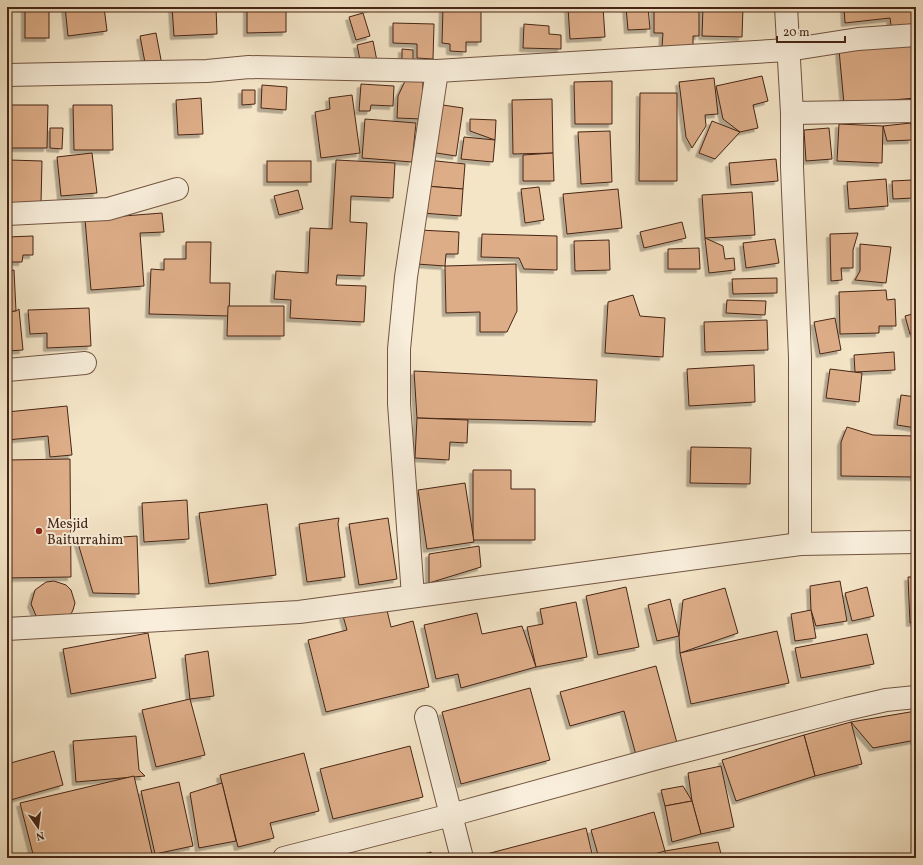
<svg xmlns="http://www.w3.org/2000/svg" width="923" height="865" viewBox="0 0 923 865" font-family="Vollkorn,serif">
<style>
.building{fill:#ddad88;stroke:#462515;filter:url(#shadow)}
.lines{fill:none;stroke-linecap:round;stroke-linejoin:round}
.minor-casing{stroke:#725542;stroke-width:24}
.minor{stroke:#f8eedb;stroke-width:22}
.poi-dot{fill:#8f2418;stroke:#f8eedb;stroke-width:1.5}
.labels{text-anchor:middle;stroke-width:4;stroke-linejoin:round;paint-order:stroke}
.poi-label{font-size:14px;fill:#462515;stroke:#f8eedb;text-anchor:start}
</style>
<defs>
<filter id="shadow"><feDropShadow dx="-3.5" dy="3.5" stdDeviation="0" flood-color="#0004"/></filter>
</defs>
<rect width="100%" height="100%" fill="#f4e5c7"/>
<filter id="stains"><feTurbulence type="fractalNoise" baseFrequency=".005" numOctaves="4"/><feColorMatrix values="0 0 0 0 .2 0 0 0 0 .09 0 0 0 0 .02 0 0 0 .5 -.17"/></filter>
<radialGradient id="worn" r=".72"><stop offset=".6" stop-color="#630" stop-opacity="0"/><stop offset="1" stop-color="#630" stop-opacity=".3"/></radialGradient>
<g class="building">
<rect x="25" y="7" width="24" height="31"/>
<polygon points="65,7 104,7 107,31 68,36"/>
<polygon points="172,7 216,7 217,34 174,36"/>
<polygon points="247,7 286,7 286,32 247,33"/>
<polygon points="339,7 370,7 370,9"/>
<polygon points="443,7 481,7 481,42 466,42 466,52 450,51 450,44 442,43"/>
<polygon points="568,7 603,7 605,37 570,39"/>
<polygon points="626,7 648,7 650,29 628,30"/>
<polygon points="654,7 699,7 699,36 693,36 693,47 662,47 663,33 654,33"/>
<polygon points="703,7 743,7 742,37 702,36"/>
<polygon points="844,7 916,7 916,29 892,32 890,18 845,23"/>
<polygon points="363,13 370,36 356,40 349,17"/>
<polygon points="393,23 434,24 433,59 417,58 417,44 393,43"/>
<polygon points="524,24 549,26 549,34 561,35 561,49 523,48"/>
<polygon points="156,33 162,65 146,68 140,36"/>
<polygon points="373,41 377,61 361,65 357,45"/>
<polygon points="916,42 916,98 844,104 839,50"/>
<polygon points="402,49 413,50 413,60 402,60"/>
<polygon points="762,76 768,101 753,105 758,128 740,132 723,119 716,86"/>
<polygon points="714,78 718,114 705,115 706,126 692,148 686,137 679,82"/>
<polygon points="405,81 423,81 422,119 397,118 398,96"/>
<polygon points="612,81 612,124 575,124 574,82"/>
<polygon points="361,84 394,86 393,106 371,105 370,111 359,111"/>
<polygon points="262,85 287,87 286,110 261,108"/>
<polygon points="242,90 255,90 255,104 242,105"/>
<polygon points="640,93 677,93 677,181 639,181"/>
<polygon points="352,95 360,153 321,158 315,112 330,109 329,98"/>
<polygon points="201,98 203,134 178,135 176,100"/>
<polygon points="552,99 553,153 513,154 512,100"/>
<polygon points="436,104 463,108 456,156 430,152"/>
<polygon points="7,105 48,105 47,148 7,148"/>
<polygon points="73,105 112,105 113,150 74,150"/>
<polygon points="365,119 416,123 412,162 362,158"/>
<polygon points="470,119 496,120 495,140 470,131"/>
<polygon points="712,121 740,132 715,159 699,153"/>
<polygon points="911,123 912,140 887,141 883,126"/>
<polygon points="839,124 883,126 882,163 837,161"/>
<polygon points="50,128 63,128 62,149 50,148"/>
<polygon points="829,128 832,159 806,161 804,130"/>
<polygon points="610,131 612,182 581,184 578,132"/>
<polygon points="464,137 495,140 493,162 461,159"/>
<polygon points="92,153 97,193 61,196 57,157"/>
<polygon points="553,153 554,181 523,181 523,155"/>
<polygon points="776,159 778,181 731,185 729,163"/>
<polygon points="9,160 42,161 41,203 8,203"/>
<polygon points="336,160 395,163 393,198 351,196 350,222 367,223 364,276 337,275 336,285 366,286 364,322 290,318 291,300 274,299 276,271 308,273 310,228 332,229"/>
<polygon points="427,160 465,164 463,189 425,186"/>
<rect x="267" y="161" width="44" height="21"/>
<polygon points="886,179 888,206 849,209 847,182"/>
<polygon points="912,180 913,198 893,199 892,181"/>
<polygon points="425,186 463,189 461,216 422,213"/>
<polygon points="539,187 544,220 525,223 521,189"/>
<polygon points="618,189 622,228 567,234 563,194"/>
<polygon points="298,190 303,209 279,215 274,196"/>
<polygon points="752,192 755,235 705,238 702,195"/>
<polygon points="162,213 164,232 140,233 144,286 91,290 85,219"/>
<polygon points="682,222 686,238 644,248 640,232"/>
<polygon points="419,230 459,232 458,254 446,254 445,266 417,264"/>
<polygon points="858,233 853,250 853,268 841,268 842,280 831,281 830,234"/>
<polygon points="482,234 557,236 557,270 524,269 519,258 481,257"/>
<polygon points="33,236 33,255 23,255 22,262 7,262 7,237"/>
<polygon points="705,238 723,246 725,259 734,258 735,270 709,273"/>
<polygon points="775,239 779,263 746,268 743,243"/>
<polygon points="609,240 610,270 575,271 574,241"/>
<polygon points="186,242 211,242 210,283 230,283 229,316 149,314 151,269 164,270 164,259 186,259"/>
<polygon points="860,244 891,247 886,283 855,280 860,271"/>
<polygon points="699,248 700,269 668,269 668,249"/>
<polygon points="516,264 517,311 507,332 480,332 480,312 446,313 445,266"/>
<polygon points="14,270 16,311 7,312 7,271"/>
<polygon points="777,278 777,293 733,294 732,279"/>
<polygon points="886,290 887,300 895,299 896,326 879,326 879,333 840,334 839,292"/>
<polygon points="633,295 640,316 665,318 663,357 605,353 608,302"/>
<polygon points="727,300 766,301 765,315 726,313"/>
<polygon points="228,306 284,306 284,336 227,336"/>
<polygon points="89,308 91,346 47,348 47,333 30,334 28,310"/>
<polygon points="19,309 23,350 7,351 7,312 16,311"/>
<polygon points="916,313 916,332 910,334 905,316"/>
<polygon points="835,318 841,350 820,354 814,322"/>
<polygon points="767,320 768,350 705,352 704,322"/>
<polygon points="894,352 895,370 855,372 854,355"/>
<polygon points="754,365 755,402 689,406 687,369"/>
<polygon points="830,369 862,373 859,402 826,398"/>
<polygon points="414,371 597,380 595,422 417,418"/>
<polygon points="901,395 916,397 916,428 897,425"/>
<polygon points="67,406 72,455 50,457 48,436 7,440 7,412"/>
<polygon points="417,418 468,420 467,443 450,442 449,460 415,458"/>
<polygon points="847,427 873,435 916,436 915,477 841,476 841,442"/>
<polygon points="691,447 751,448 750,484 690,483"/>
<polygon points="70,459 71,577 7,578 7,460"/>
<polygon points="473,470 511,470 511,489 535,489 535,540 473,540"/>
<polygon points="465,483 474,542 427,549 418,490"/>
<polygon points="187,500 189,539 144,542 142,503"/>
<polygon points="267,504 276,575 209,584 199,513"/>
<polygon points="339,518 338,524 345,577 307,582 299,524"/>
<polygon points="388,518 397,579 359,585 349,524"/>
<polygon points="137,536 139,594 93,593 77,540"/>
<polygon points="479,546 481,567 429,583 429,554"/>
<polygon points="908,577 916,577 916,622 910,623"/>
<polygon points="54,581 66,585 71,590 75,603 73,610 70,616 37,618 31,604 35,590 46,582"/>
<polygon points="840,581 847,621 816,626 811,610 810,586"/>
<polygon points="626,587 639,647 598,655 586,596"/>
<polygon points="867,587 874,616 852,621 845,593"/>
<polygon points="725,588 738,633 680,653 679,636 683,600"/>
<polygon points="670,599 679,636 657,641 648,605"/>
<polygon points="576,602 587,657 536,667 527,627 543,624 540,609"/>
<polygon points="386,606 391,627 413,621 429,687 326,712 308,640 347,630 343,616"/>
<polygon points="811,610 816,638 795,641 791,614"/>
<polygon points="477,613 482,634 522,626 536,667 461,688 458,674 436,679 424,625"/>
<polygon points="777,631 789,683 691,704 680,653"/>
<polygon points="148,633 156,678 71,694 63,649"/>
<polygon points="867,634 874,664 801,678 795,648"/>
<polygon points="208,651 214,696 190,699 185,655"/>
<polygon points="656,666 677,743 636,755 624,711 570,726 560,692"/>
<polygon points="530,688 550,760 461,784 442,712"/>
<polygon points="190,699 205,755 156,767 142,710"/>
<polygon points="916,711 916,740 873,748 851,722"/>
<polygon points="851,722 862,764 815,776 804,735"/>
<polygon points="804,735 815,776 736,801 722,760"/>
<polygon points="136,736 139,770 145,776 76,782 73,741"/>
<polygon points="410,746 423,797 333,819 320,769"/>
<polygon points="54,751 63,785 7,801 7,764"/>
<polygon points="304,753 319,811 270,823 274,838 238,847 220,775"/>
<polygon points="721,766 734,827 701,834 692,801 688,773"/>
<polygon points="134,776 153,858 34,858 20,803"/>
<polygon points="179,782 193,846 155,854 141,791"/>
<polygon points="222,783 236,841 199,848 190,793"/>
<polygon points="683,786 692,801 665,806 661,790"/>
<polygon points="692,801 701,834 672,842 665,806"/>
<polygon points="654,812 665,851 640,858 599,858 591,830"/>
<polygon points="586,828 593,858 480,858 479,856"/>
<polygon points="718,842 722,858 666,858 665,851"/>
<polygon points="431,852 433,858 410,858"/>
</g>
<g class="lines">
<defs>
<g id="minor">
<polyline points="786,7 792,113 792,167 800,357 800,544"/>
<polyline points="7,75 207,71 249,67 437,71 788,50 858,39 916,35"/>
<polyline points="792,113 916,111"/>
<polyline points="7,214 108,209 177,189"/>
<polyline points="7,370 85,363"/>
<polyline points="413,596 399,404 399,349 406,277 437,71"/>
<polyline points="7,629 299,612 800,544 916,542"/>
<polyline points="426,717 462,858"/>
<polyline points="284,858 451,815 662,757 847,709 886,700 916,697"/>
</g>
</defs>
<use href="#minor" class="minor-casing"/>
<use href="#minor" class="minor"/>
</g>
<circle class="poi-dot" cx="39" cy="531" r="4"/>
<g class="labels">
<g class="poi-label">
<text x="47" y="528">Mesjid<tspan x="47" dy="16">Baiturrahim</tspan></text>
</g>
</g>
<rect width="923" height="865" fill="none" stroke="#f4e5c7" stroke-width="24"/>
<rect x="8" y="8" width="907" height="849" fill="none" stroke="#462515" stroke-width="2"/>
<rect x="12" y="12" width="899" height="841" fill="none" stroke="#462515"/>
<g transform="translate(38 827) rotate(166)" stroke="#f8eedb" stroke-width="3" paint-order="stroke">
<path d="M0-3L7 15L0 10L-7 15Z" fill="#462515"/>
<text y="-6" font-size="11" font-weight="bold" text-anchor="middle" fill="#462515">N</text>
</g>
<path d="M777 36v6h68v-6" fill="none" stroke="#462515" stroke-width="2"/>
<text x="783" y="36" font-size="12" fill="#462515" stroke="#f8eedb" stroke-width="3" paint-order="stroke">20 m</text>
<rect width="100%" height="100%" filter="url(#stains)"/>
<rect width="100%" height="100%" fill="url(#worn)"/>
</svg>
